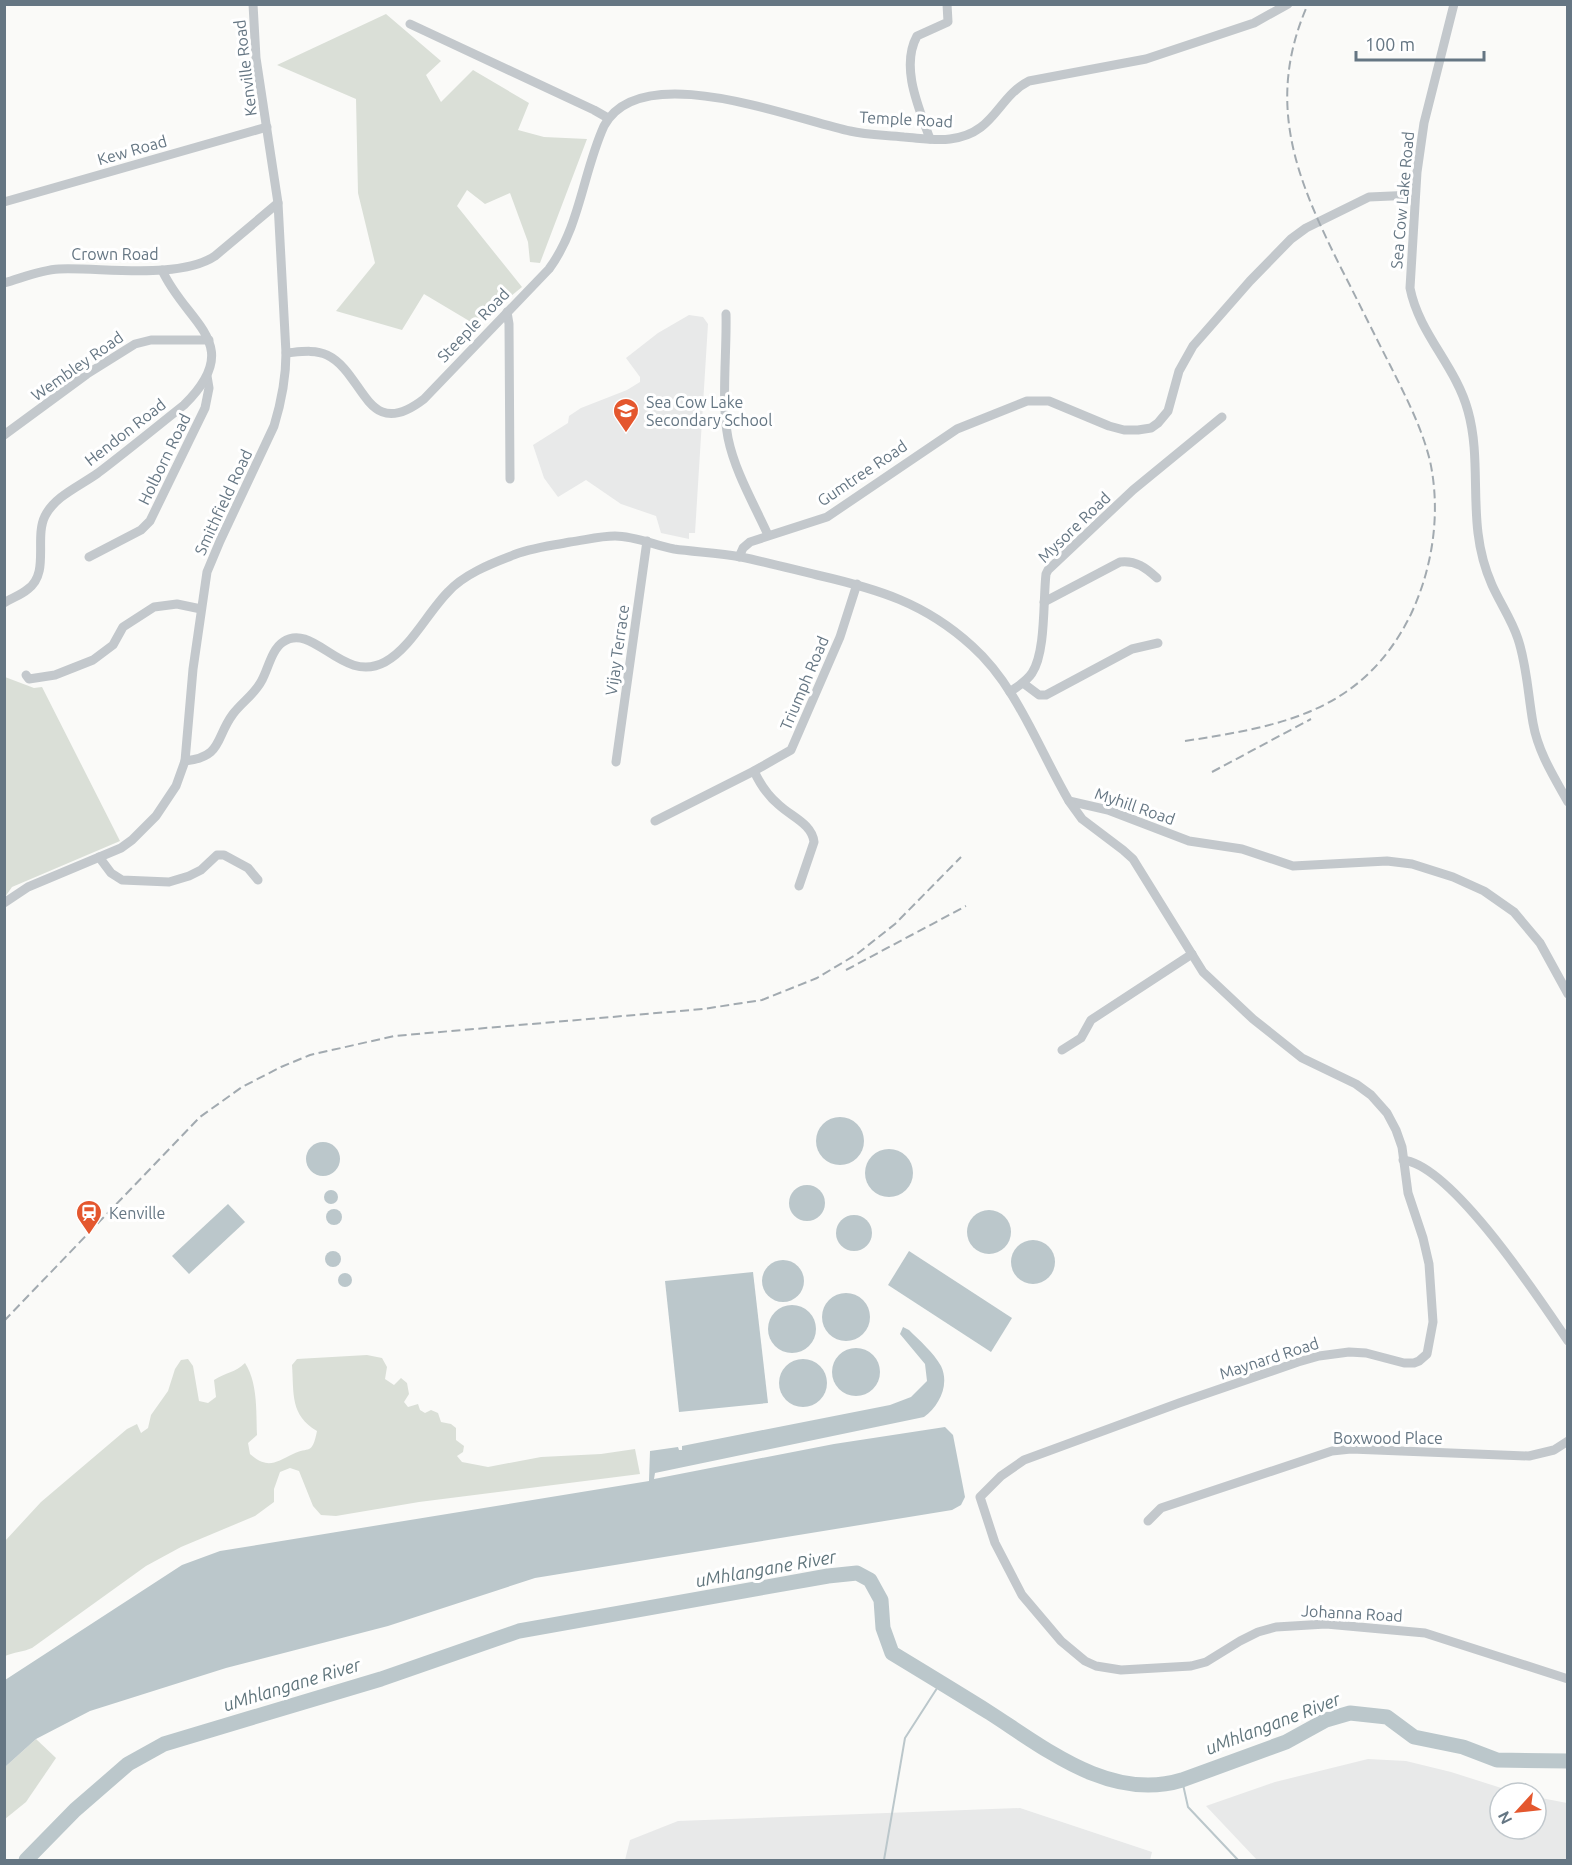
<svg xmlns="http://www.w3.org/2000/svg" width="1572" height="1865" viewBox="0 0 1572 1865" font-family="Ubuntu,sans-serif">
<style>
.built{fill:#e8e9e9}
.green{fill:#dadfd7}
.water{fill:#bbc7cb}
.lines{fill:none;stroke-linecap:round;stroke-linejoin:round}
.stream{stroke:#bbc7cb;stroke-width:2}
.river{stroke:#bbc7cb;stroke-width:15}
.street{stroke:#c3c8cc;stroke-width:9}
.rail{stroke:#a2aab0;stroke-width:2;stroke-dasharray:9 4.5;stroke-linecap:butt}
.labels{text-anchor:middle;stroke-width:6;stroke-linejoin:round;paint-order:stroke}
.street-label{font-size:16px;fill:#657683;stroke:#fff}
.poi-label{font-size:16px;fill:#657683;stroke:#fff;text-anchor:start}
.water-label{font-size:18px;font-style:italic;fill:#60757c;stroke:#fff}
</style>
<rect width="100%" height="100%" fill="#fafaf8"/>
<g class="built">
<polygon points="689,315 703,317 708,324 695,533 689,533 689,539 661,533 656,516 621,504 586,480 558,497 544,478 533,445 568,423 569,416 581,408 627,390 640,382 640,377 626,358 658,333"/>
<polygon points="1368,1759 1406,1761 1451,1772 1517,1793 1500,1793 1500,1829 1536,1829 1536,1797 1567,1803 1567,1860 1257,1860 1206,1806 1275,1782"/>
<polygon points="1020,1808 1152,1852 1150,1860 625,1860 630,1840 678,1821"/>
</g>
<g class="green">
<polygon points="386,14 441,61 426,75 441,102 473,70 529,103 518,130 544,137 587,139 540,263 530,262 528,242 510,193 485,204 467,190 457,206 522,287 476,325 424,294 402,330 336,311 375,263 358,193 356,99 277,65"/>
<polygon points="5,677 34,688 42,687 120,841 12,887 5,897"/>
<path d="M367,1355l15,3 5,9 -2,12 9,6 7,-7 6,5 2,11 -5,8 4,5 10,-3 2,6 5,3 6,-3 7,3 3,9 10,2 5,4v12l8,6 -1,6 -6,4 5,6 26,5 53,-10 60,-3 34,-5 5,25 -221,28 -83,14 -15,-1 -8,-9 -14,-35 -9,-3 -10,4 -6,17v13l-19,14 -74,31 -35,19 -114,82c-9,4 -18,4 -27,8v-115l36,-39 86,-73 10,-5 4,9 7,-5 3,-13 17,-24 7,-22 6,-9 7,-1 5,7 6,35 9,2 8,-6 -2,-17c12,-8 21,-7 31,-17 13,20 11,49 12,72l-9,8 2,11c17,15 25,9 43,0 16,-8 19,2 24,-23 -27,-16 -23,-37 -25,-66l5,-6z"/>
<polygon points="36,1739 56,1758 26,1802 5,1819 5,1767"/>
</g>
<g class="water">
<circle cx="840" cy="1141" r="24"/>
<circle cx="323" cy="1159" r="17"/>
<circle cx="889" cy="1173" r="24"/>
<circle cx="807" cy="1203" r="18"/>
<circle cx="331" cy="1197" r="7"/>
<polygon points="228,1204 245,1222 189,1274 172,1256"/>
<circle cx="334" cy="1217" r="8"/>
<circle cx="989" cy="1232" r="22"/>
<circle cx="854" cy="1233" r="18"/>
<circle cx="1033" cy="1262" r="22"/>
<polygon points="909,1251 1012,1318 991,1352 888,1285"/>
<circle cx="333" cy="1259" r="8"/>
<circle cx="783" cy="1281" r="21"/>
<polygon points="753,1272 768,1403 679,1412 665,1281"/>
<circle cx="345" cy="1280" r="7"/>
<circle cx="846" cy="1317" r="24"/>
<circle cx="792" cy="1329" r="24"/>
<path d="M903,1327l6,3c10,10 25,23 32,36 9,19 -2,40 -17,51l-269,56 -1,6 180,-35 111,-17 8,8 12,62 -4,8 -9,5 -417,68 -147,48 -162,42 -136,43 -54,28 -31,28v-87l177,-115 38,-14 429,-70 1,-30 28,-4 1,3h3v-4l208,-41 21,-8 16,-16 -2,-17 -25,-30z"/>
<circle cx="856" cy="1372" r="24"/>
<circle cx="803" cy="1383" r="24"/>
</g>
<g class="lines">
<g class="stream">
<polyline points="1182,1780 1188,1807 1238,1860"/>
<polyline points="884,1860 905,1738 941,1682"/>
</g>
<path class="river" d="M26,1860l49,-50 53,-46 36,-20 217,-65 138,-48 309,-55 29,-3 13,7 11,20 2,28 9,25c33,20 66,40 98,60 56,36 121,89 192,67l104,-38 40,-22 24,-7 37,4 27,20 49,10 34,13 71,1"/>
<g class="street">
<path d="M1454,4l-30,119 -7,49 -7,116c9,46 46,78 58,123 11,39 5,81 10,122 2,17 7,36 14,52 8,18 20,35 26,54 9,27 10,56 15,84 5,29 21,54 35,79"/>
<polyline points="410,24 594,110 608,118"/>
<path d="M930,139c-11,-31 -30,-72 -13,-103l31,-14 -1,-18"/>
<polyline points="4,202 267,127"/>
<path d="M4,283c18,-5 36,-13 55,-14 42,-2 120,11 156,-13l63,-53"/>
<polyline points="507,312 509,324 510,479"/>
<path d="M726,314c1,38 -5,88 2,124 7,34 26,66 40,97"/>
<path d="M286,353c13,-1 29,-4 41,2 38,18 39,89 97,44l125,-130c31,-42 34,-97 55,-143 36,-69 189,-7 246,5 17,4 36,4 54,6 15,1 31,4 46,2 45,-5 47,-42 79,-58l117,-22 108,-36 34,-19"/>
<polyline points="4,435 87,374 135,344 151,340 209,340"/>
<polyline points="89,557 141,530 150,521 205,408 209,388 207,376"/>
<polyline points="739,557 743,548 750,542 827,517 957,429 1027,401 1049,401 1109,426 1124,430 1138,430 1151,428 1158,423 1168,411 1179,371 1193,346 1250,281 1291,239 1306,228 1369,197 1414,195"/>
<path d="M1044,602l76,-40c16,-2 26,6 37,16"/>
<path d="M4,603c8,-5 17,-8 24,-14 22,-16 6,-51 17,-73 10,-20 35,-30 53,-43 29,-22 57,-45 86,-68 63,-62 2,-81 -22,-135"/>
<polyline points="26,675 29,679 55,675 93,660 113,645 123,627 154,607 177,604 201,609"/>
<polyline points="1023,683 1039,695 1046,695 1132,649 1158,643"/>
<path d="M1010,692c8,-6 17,-11 22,-19 14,-21 11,-73 14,-99l2,-4 85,-80 89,-73"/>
<path d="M185,761c38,-4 30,-23 48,-47 9,-12 22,-20 29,-34 6,-11 10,-31 21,-38 31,-21 59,43 102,20 25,-13 43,-50 63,-70 15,-17 42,-28 63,-36 18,-8 39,-10 59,-14 15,-2 30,-6 45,-6 20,0 39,9 59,13 22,3 45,4 67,8 25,5 51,12 76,18 61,14 108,28 155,71 45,40 67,104 97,155l39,9 81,31 53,8 51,17 94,-5 25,3 41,13 31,14 30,21 26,31 28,51"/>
<polyline points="616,762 647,541"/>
<path d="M754,771c6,13 14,25 25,34 13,12 33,19 35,37l-15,44"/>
<polyline points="1069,801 1082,819 1123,850 1133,859 1203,972 1253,1019 1302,1058 1356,1084 1371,1095 1387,1113 1396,1130 1402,1147 1408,1193 1423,1238 1429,1264 1433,1322 1427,1354 1419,1361 1414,1363 1404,1363 1366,1353 1349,1352 1319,1356 1298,1362 1179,1403 1024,1460 1001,1476 980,1497 995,1543 1022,1595 1061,1641 1085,1661 1096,1666 1121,1670 1191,1666 1206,1662 1240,1641 1258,1632 1276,1627 1326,1624 1425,1633 1568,1679"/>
<polyline points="655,821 754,771 791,750 840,637 857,584"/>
<polyline points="99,857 111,873 122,880 169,882 189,876 201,870 217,855 224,855 248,868 258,880"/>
<path d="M4,903l24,-16 93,-39 11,-8 24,-24 20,-30 9,-25 8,-92 14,-97 13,-31 54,-115c7,-23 12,-48 12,-73l-8,-150 -22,-145 -3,-54"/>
<polyline points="1062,1050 1081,1038 1091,1020 1192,954"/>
<path d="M1403,1160c49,5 137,140 165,181"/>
<polyline points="1148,1521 1161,1508 1332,1451 1351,1449 1529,1456 1554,1450 1568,1441"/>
</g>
<g class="rail">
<path d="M1185,741c97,-15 178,-29 226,-127 22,-47 30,-102 19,-153 -8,-33 -24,-64 -39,-94 -17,-33 -33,-66 -50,-99 -44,-88 -77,-165 -33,-264"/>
<polyline points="1212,772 1311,719"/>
<polyline points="846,970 966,906"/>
<polyline points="4,1321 200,1117 242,1087 281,1067 310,1055 394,1036 703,1009 762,1000 817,978 857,954 895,924 961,857"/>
</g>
</g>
<defs>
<symbol id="school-pin" viewBox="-11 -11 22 30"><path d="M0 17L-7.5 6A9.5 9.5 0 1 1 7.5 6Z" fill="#e4572e" stroke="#fff"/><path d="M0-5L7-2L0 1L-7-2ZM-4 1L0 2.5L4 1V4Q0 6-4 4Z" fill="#fff"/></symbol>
<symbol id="station-pin" viewBox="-11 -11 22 30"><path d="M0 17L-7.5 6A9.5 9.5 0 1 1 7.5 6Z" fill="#e4572e" stroke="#fff"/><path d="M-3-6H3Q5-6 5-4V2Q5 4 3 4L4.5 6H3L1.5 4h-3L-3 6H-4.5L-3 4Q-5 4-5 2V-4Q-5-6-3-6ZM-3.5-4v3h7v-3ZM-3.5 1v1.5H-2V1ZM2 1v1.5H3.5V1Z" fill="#fff"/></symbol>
</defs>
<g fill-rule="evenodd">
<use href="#school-pin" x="611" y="396" width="30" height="40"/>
<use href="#station-pin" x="74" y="1198" width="30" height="40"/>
</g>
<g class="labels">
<g class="street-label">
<text transform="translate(245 68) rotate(-97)" y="6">Kenville Road</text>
<text transform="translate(906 119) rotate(3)" y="6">Temple Road</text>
<text transform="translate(132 150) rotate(-16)" y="6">Kew Road</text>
<text transform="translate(1402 200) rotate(-85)" y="6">Sea Cow Lake Road</text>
<text x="115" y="260">Crown Road</text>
<text transform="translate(473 325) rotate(-46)" y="6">Steeple Road</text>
<text transform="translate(77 366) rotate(-35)" y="6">Wembley Road</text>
<text transform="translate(125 432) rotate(-38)" y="6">Hendon Road</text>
<text transform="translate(164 459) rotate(-64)" y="6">Holborn Road</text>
<text transform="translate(862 473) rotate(-34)" y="6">Gumtree Road</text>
<text transform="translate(223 502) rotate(-65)" y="6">Smithfield Road</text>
<text transform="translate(1074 527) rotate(-44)" y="6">Mysore Road</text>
<text transform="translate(617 650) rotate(-82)" y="6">Vijay Terrace</text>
<text transform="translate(804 683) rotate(-67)" y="6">Triumph Road</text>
<text transform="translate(1135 806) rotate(19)" y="6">Myhill Road</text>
<text transform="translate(1269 1358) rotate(-18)" y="6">Maynard Road</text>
<text x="1388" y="1444">Boxwood Place</text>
<text transform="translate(1352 1613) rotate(3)" y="6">Johanna Road</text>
</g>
<g class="poi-label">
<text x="646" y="408">Sea Cow Lake<tspan x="646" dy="18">Secondary School</tspan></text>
<text x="109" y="1219">Kenville</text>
</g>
<g class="water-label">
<text transform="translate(766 1569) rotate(-10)" y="6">uMhlangane River</text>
<text transform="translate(292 1685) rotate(-17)" y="6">uMhlangane River</text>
<text transform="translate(1273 1724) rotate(-21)" y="6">uMhlangane River</text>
</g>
</g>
<rect width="1572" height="1865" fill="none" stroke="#657683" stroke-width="12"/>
<g transform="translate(1518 1811) rotate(243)"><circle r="28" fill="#ffffff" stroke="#c1c8cd" stroke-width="1.5"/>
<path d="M0-4.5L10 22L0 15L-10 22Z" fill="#e4572e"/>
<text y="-9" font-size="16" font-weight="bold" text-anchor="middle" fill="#657683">N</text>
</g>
<path d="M1356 51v9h128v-9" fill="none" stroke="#657683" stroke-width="3"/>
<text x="1365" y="51" font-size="18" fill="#657683" stroke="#ffffff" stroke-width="4.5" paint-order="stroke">100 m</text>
</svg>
